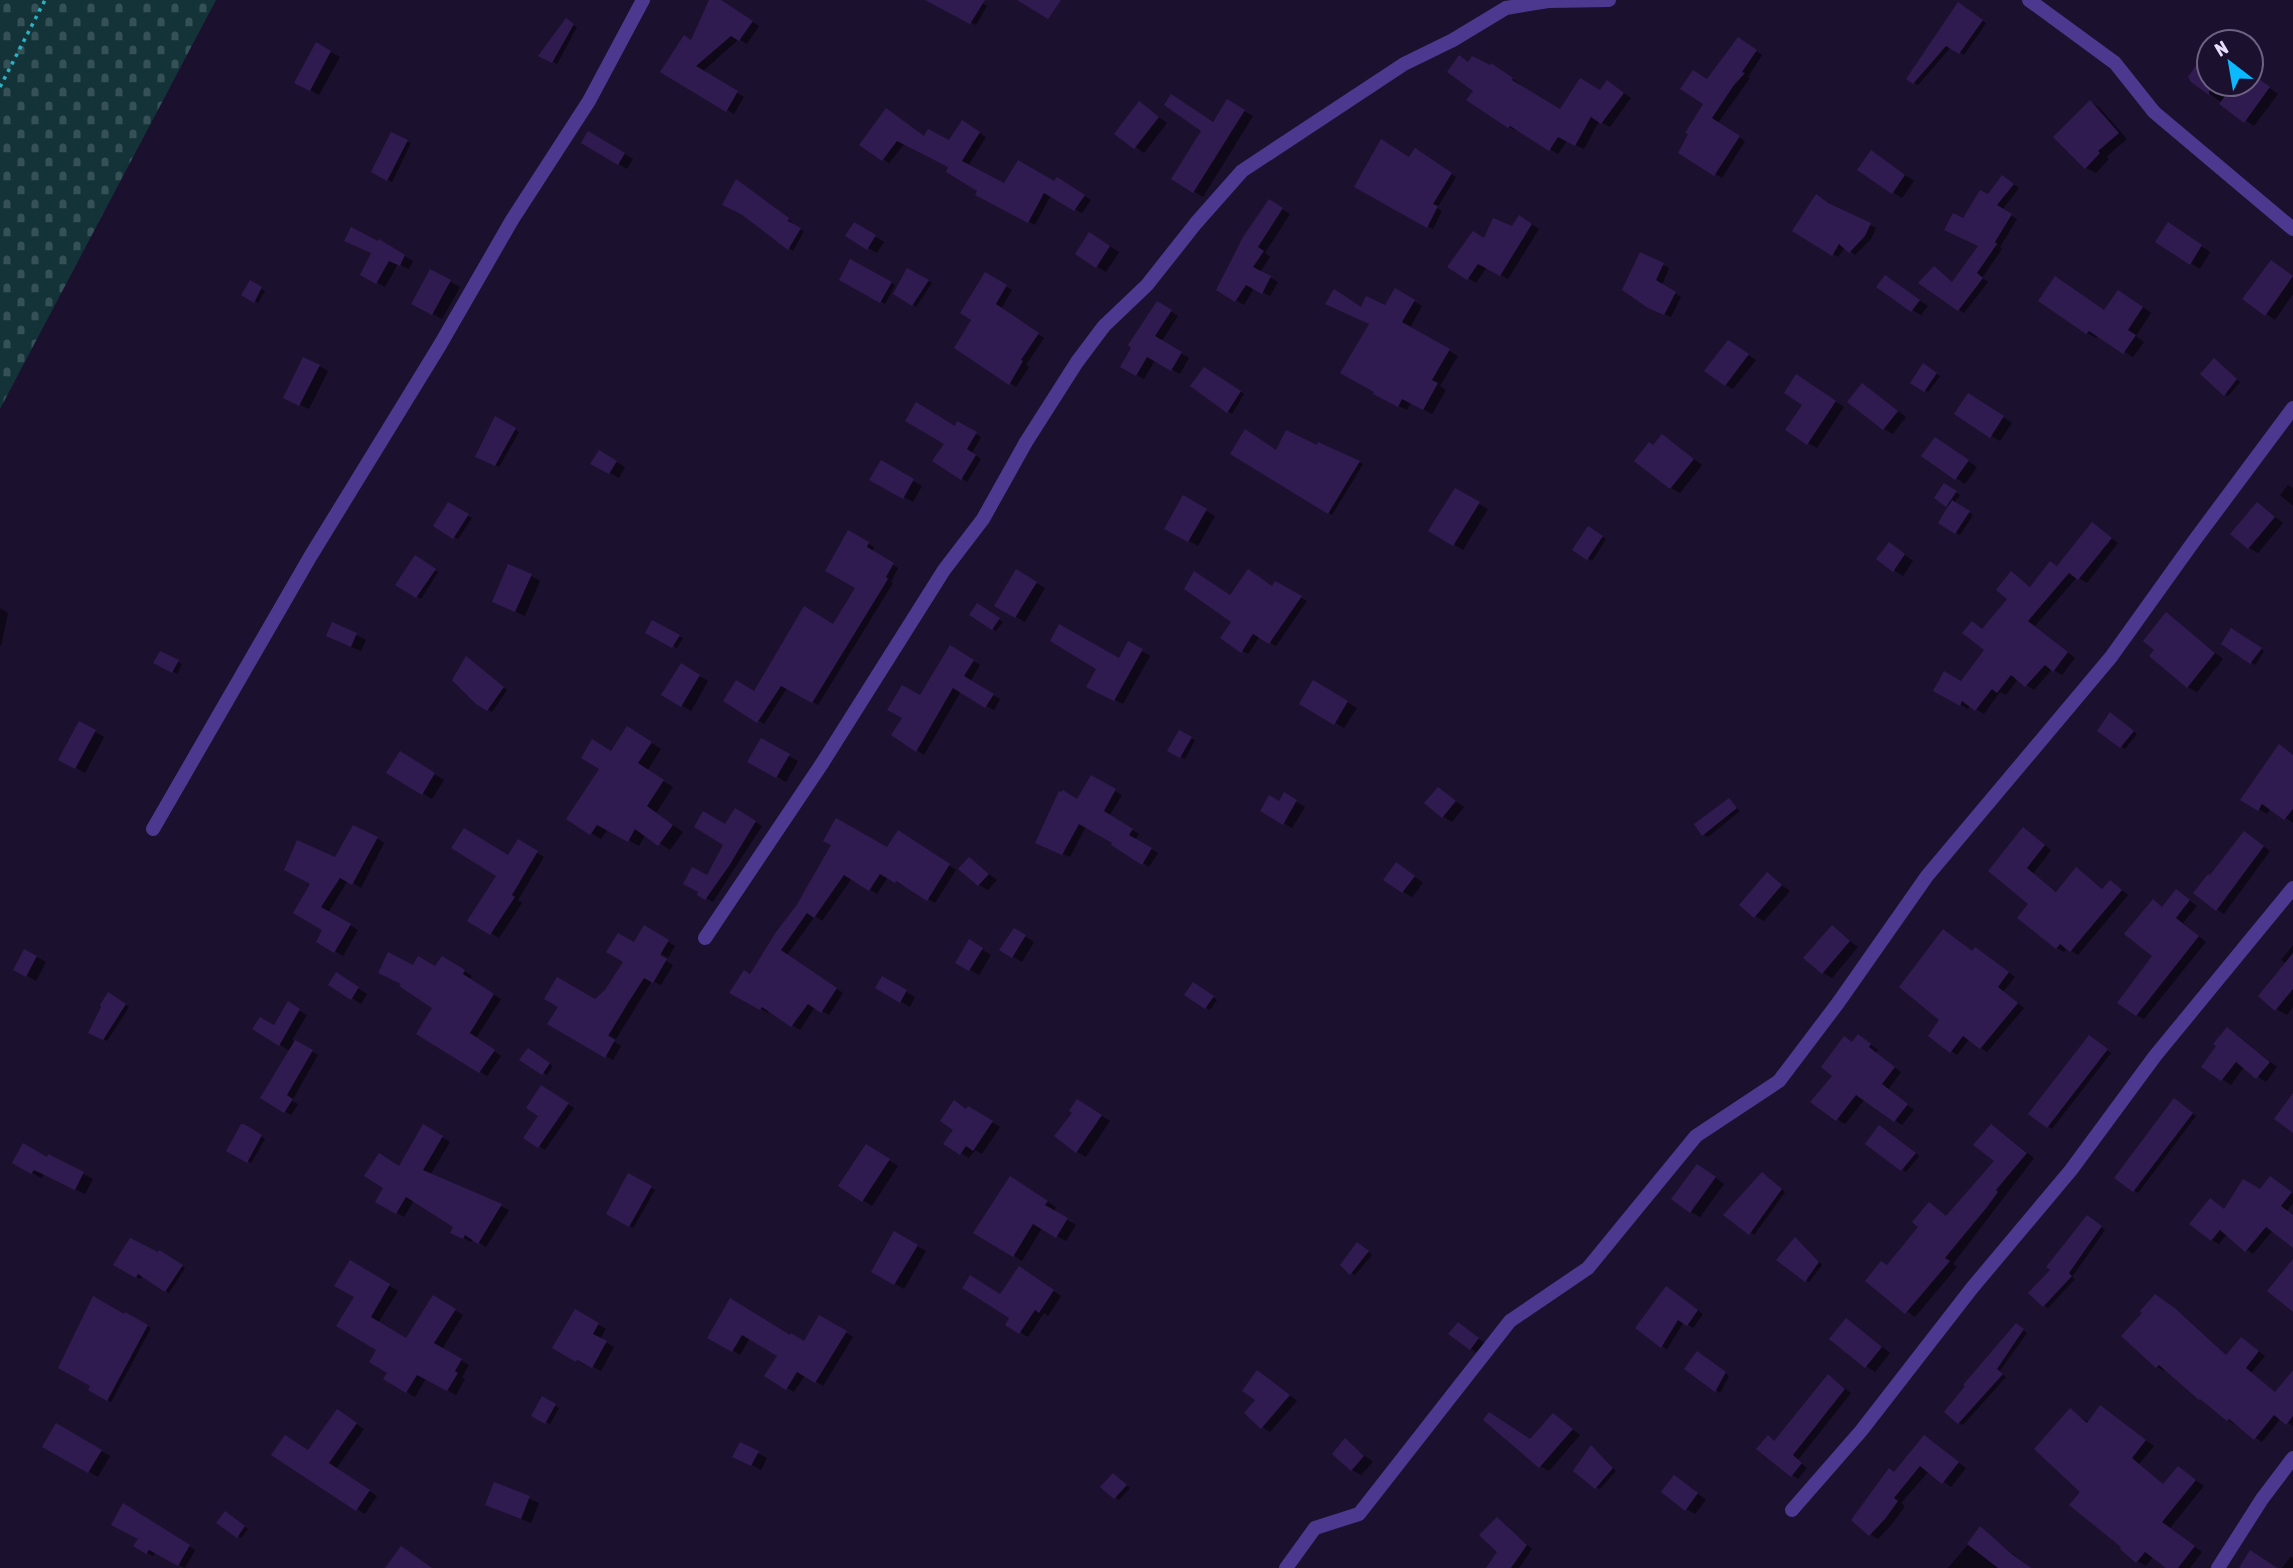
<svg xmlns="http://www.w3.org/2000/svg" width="2293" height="1568" viewBox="0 0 2293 1568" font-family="'Asap Condensed',sans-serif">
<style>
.cemetery{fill:url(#cemetery-stones)}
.shadow{fill:#0007}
.building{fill:#301b50}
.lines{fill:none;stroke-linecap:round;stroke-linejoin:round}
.path{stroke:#2ab3c6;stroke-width:3.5;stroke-dasharray:3.5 5;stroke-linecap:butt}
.minor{stroke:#4c398f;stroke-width:14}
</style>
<defs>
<pattern id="cemetery-stones" width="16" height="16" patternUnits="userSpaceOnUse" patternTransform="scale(1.75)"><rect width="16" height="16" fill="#133339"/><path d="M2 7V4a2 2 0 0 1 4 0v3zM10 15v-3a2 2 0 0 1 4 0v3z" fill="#355057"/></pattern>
</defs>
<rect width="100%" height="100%" fill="#1b102e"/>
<polygon class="cemetery" points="0,0 216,0 0,409"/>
<g class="shadow">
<polygon points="711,0 719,0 759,26 747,44 739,39 702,72 744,97 734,114 663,71 692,42"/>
<polygon points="933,0 978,0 987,6 976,25 932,2"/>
<polygon points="1958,4 1986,23 1964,55 1951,47 1918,85 1914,83"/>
<polygon points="566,21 577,27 557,64 541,55"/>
<polygon points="1738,40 1762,55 1748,77 1750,78 1718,123 1745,141 1722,178 1680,153 1705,103 1708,81"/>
<polygon points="317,45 340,57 319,95 297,82"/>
<polygon points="2209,50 2209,84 2251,84 2251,75 2278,94 2254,126 2192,81"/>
<polygon points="1470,64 1500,70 1520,84 1519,86 1561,111 1615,87 1631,98 1610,127 1599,121 1584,149 1567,141 1558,154 1518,129 1517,131 1509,127 1475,90"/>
<polygon points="1227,101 1253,116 1203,197 1173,179"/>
<polygon points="2090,102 2099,107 2127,139 2106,157 2109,159 2096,173 2086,168 2055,137"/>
<polygon points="1148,109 1167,123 1144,153 1116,133"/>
<polygon points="963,123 986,137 968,166 1004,185 1055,183 1058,179 1091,200 1082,213 1051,195 1035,225 977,194 979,190 951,167 905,143 889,163 862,144 925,138 950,142"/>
<polygon points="589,133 633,159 627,169 583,142"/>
<polygon points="392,134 411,143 392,182 373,172"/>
<polygon points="1415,151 1456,177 1437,208 1442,211 1433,229 1356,186 1410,159"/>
<polygon points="1880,158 1914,181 1902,198 1859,170"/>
<polygon points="2009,181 2019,188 2002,210 2017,219 2000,247 2002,249 1982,278 1988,282 1964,313 1959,310 1953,283 1980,246 1964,220"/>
<polygon points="740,184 792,222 790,224 804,231 793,251 743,214"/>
<polygon points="1270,201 1290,214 1265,253 1270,257 1260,272 1278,282 1270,296 1254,288 1244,305 1218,289"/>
<polygon points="1831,206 1876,228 1871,239 1855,255 1845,247 1838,257 1794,230"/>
<polygon points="1520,217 1539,229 1508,279 1487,267 1476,283 1450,266 1485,240 1513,228"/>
<polygon points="855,224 884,242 877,253 848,236"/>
<polygon points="2177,230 2210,252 2200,269 2190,263"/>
<polygon points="1098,239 1119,252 1106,272 1077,254"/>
<polygon points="373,253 403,255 413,261 409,269 398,264 385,287 362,274"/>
<polygon points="851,261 895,285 885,304 841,279"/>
<polygon points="1663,265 1669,268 1662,285 1681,297 1671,317 1657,311 1624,289"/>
<polygon points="2280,267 2293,277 2293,294 2275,320 2244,298"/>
<polygon points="908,270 932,283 916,307 895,293"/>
<polygon points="431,271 460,287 442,319 413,303"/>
<polygon points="985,274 1012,290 1001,309 1044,338 1026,365 1029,367 1016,387 957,347 974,319"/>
<polygon points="250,282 265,291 258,303 243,295"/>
<polygon points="1894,283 1928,306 1921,315 1912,310"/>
<polygon points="1395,291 1422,306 1410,328 1458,356 1440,386 1446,390 1432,414 1411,402 1407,410 1384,399 1371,324 1362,309 1386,307"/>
<polygon points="2128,297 2151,313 2136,336 2144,342 2133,357 2099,335 2096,338 2087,333 2105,312"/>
<polygon points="1158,303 1178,316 1161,342 1189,358 1180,374 1155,360 1144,379 1122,367"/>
<polygon points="1728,342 1756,360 1733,389 1726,385"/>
<polygon points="2218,363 2240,382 2228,396 2225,394"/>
<polygon points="319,366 328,371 309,409 294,402"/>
<polygon points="1924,366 1940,376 1928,392 1913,382"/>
<polygon points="1205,369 1244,394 1232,414 1192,385"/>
<polygon points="1806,382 1844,407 1817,448 1808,443 1804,405"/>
<polygon points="1862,385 1906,417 1893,434 1884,429"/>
<polygon points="1978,400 2012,423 2000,441 1956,414"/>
<polygon points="496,419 519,432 499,467 477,456"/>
<polygon points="958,424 981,437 972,453 981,459 967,482 935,461"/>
<polygon points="1671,441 1702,465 1680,493 1671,488 1654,447"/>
<polygon points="1944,444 1977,467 1965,484 1923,456"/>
<polygon points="599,452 625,467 619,478 593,463"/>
<polygon points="1277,452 1359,462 1363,464 1332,515 1232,453"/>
<polygon points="881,463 922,486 913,502 872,479"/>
<polygon points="1945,485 1960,495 1954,503 1973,515 1960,535 1940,522 1950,507 1936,498"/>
<polygon points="2288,485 2293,488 2293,506 2280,495"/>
<polygon points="1455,490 1488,509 1463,550 1431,530"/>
<polygon points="1184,498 1215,516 1198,546 1166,528"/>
<polygon points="2258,504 2283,523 2258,553 2249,548"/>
<polygon points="449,505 472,518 458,539 436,526"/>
<polygon points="2093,524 2118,543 2087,583 2077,577 2035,626 2075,658 2062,675 2052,669 2034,690 2018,679 2006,695 2000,692 1984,714 1970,705 1968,709 1935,690 1961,683 1987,649 1984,630 2010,599 2012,573 2032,588 2058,567"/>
<polygon points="1588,528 1606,539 1592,561 1574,549"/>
<polygon points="848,533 874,547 872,552 898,568 891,582 893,583 818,705 787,688 764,724 725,701 754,693 834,626 858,588"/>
<polygon points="1898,550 1913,561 1903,576 1894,570"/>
<polygon points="415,558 438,572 421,599 398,585"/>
<polygon points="1016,571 1045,588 1025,622 996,605"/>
<polygon points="531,576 540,581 525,616 494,602"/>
<polygon points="1276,583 1307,601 1276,646 1260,636 1248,654 1222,638 1233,621 1231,597 1273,588"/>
<polygon points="977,605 1003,622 996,631 971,614"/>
<polygon points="0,608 8,613 1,646 0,646"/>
<polygon points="2166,614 2223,659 2197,692 2188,687"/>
<polygon points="653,622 683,638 677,648 647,632"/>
<polygon points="333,624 366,640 361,651 337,641"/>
<polygon points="2232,631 2264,651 2255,665 2223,644"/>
<polygon points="1129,644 1150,656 1123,704 1097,691 1099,669 1120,660"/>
<polygon points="950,647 980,665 970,682 1000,699 994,710 961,691 924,755 894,735 921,697"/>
<polygon points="161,653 182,664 177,674 156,663"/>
<polygon points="470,661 507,690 492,712 477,703"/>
<polygon points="681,666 708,681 691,711 664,695"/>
<polygon points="1314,682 1357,708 1344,728 1302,703"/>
<polygon points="2115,717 2137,734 2125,749 2099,730"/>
<polygon points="80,723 104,737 85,773 60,759"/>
<polygon points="1180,732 1195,740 1185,759 1170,751"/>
<polygon points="638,734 661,749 647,771 673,787 656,813 683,832 670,850 646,834 639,846 608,829 601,839 591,833 602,768 612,753"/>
<polygon points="762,741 798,761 786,782 750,761"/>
<polygon points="401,754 444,780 432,799 389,773"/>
<polygon points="2293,756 2293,823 2271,808 2267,814 2243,799"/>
<polygon points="1092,777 1122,795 1109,816 1139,834 1135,840 1158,853 1149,867 1086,826 1070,857 1043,846 1078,801"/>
<polygon points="1438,789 1464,807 1452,822 1443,816"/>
<polygon points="1285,795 1305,807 1292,828 1262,811 1280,803"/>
<polygon points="1729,800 1740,811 1708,837 1704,835 1696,825"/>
<polygon points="736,810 762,826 713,902 699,894 726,844 725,826"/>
<polygon points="2031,834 2051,850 2033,874 2058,893 2076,869 2104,890 2111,882 2128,895 2078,955 2067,948 2064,952 2057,948 2031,903 1990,871"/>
<polygon points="905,836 956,870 935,903 904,884 903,886 888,877 877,894 852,878 822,921 815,916 787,955 843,993 829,1015 815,1007 800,1030 769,1010 768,1013 732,992 750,976 798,907 833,845 888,849"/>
<polygon points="377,838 384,843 361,888 348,880 328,913 358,930 343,956 318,941 325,930 312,884 336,859"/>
<polygon points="2252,838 2270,851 2224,914 2195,893"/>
<polygon points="518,842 544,857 518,900 522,903 499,938 469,920"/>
<polygon points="969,859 997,880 988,890 979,885"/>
<polygon points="1406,870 1423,883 1412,897 1403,892"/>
<polygon points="1767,875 1790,891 1764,921 1755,916"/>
<polygon points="2184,896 2197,906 2183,923 2206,942 2144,1019 2137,1015 2154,956 2153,901 2163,908"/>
<polygon points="645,927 675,946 668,958 653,949 651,952 673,965 661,985 652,981 616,1039 601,1030 600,1033 621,1046 613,1060 549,1023 596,1002 606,991"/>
<polygon points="1832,927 1858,947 1832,978 1823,973"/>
<polygon points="1014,930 1034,942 1022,962 1002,950"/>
<polygon points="969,942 991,955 979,975 957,962"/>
<polygon points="2293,945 2293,1007 2287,1015 2276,1009 2287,964 2281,960"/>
<polygon points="25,951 46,962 36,981 15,969"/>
<polygon points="1973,952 1982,953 2015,977 2003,992 2024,1008 1987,1052 1969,1039 1957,1055 1951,1051 1942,1020"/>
<polygon points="443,958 472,976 469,980 501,999 476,1038 501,1056 487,1076 418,1033 435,1007 413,967 436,969"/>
<polygon points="337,975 367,994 361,1004 330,984"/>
<polygon points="883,978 915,997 910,1007 877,988"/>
<polygon points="1193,984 1217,1000 1210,1010 1186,995"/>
<polygon points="108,995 129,1007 107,1041 91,1032"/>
<polygon points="288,1004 307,1015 292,1040 318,1055 292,1101 298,1104 291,1115 262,1097 290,1051 254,1029 274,1027"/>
<polygon points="2236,1034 2277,1067 2266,1082 2244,1067 2231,1085 2204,1066"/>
<polygon points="2093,1039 2111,1053 2052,1129 2030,1114"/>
<polygon points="1866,1041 1878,1050 1875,1053 1901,1072 1888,1090 1914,1110 1902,1125 1865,1099 1845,1124 1837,1119 1853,1044"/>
<polygon points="528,1050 553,1066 547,1075 522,1059"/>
<polygon points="541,1087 574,1108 545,1150 525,1137 540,1115"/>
<polygon points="1077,1101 1110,1121 1086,1157 1077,1152 1075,1113"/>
<polygon points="2178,1103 2196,1116 2138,1193 2134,1190"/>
<polygon points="969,1108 1000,1127 982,1154 975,1150 969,1158 946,1144"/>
<polygon points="244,1126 265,1139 251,1163 228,1150"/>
<polygon points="424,1127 450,1142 430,1175 509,1210 486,1247 473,1239 471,1242 452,1232 455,1227 414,1200 404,1217 378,1201"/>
<polygon points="1884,1129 1919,1156 1906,1172 1867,1144"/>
<polygon points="2000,1131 2034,1158 1953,1264 1957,1267 1915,1317 1867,1281 1888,1267 1920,1226 1929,1204 1947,1217 1996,1161"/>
<polygon points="875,1151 898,1166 872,1206 840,1186"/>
<polygon points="49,1156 93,1179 85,1194 44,1174 41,1178 14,1162 47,1160"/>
<polygon points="1707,1171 1724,1184 1700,1217 1691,1212"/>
<polygon points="629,1176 655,1190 633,1228 609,1214"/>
<polygon points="1767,1176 1785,1192 1754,1235 1725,1214"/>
<polygon points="2277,1182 2293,1194 2293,1203 2287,1211 2293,1216 2293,1246 2273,1230 2253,1254 2227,1234 2219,1244 2212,1240 2225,1210"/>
<polygon points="1019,1183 1056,1207 1054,1212 1076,1225 1066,1241 1042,1228 1022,1261 976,1232"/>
<polygon points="2092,1220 2105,1230 2072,1277 2075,1279 2048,1308 2044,1306 2052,1270"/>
<polygon points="895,1234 926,1251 904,1289 873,1271"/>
<polygon points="1799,1242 1822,1265 1809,1282 1806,1280"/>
<polygon points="1362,1246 1372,1255 1355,1275 1351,1273"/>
<polygon points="160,1252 185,1268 169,1293 143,1275 140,1279 115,1264 158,1255"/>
<polygon points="350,1262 398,1291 378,1323 406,1340 433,1297 463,1315 442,1349 469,1365 462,1377 465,1379 456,1395 426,1378 415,1397 385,1379 389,1372 357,1297"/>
<polygon points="1027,1273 1061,1296 1048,1316 1044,1313 1028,1337 1007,1324 1012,1318 1001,1296"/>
<polygon points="1672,1292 1703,1314 1693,1328 1684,1322 1667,1349 1662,1346"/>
<polygon points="2162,1300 2183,1315 2227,1356 2248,1343 2265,1356 2251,1373 2276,1393 2293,1372 2293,1426 2281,1418 2262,1442 2228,1420 2165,1368 2164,1371 2157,1367 2123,1336"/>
<polygon points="731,1301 791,1337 805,1343 820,1317 853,1337 823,1386 805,1375 794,1392 766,1376 779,1355 750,1338 740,1355 710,1337"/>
<polygon points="576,1311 606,1329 600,1339 614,1347 601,1371 586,1363 585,1365 554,1348"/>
<polygon points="126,1314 151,1328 111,1402 90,1389"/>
<polygon points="1847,1320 1890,1353 1875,1372 1866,1366"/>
<polygon points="2020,1327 2027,1333 1999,1372 2006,1377 1963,1425 1959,1423 1946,1412"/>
<polygon points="1467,1330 1487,1345 1480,1354 1471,1349"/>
<polygon points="1702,1355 1729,1376 1720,1393 1686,1369"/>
<polygon points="1266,1377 1297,1401 1270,1432 1262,1427 1257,1400"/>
<polygon points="1834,1380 1851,1393 1798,1460 1807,1468 1798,1479 1792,1475 1775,1442"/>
<polygon points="542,1399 559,1408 550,1424 533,1415"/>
<polygon points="2101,1407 2154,1446 2139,1464 2164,1485 2179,1468 2204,1486 2170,1528 2202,1552 2190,1568 2169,1568 2154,1556 2146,1566 2137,1561 2122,1549 2124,1547 2082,1492 2070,1410 2089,1423"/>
<polygon points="1554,1415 1580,1435 1549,1471 1540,1466 1531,1441"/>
<polygon points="345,1416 364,1429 336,1469 377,1496 365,1514 357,1509 308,1452"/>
<polygon points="57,1426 110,1456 98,1477 45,1446"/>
<polygon points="1345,1441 1373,1462 1361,1475 1352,1470"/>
<polygon points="1932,1442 1966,1468 1951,1487 1929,1471 1901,1503 1905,1506 1893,1523 1878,1539 1870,1534 1896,1474"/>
<polygon points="741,1444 767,1458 761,1470 744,1461"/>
<polygon points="1595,1449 1616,1471 1600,1489 1596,1487"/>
<polygon points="1117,1477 1130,1488 1119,1500 1103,1487"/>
<polygon points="1684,1483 1706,1500 1695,1514 1686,1509"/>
<polygon points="495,1484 539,1503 531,1523 496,1509"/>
<polygon points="124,1505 195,1550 185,1568 156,1552 153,1556 136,1546 140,1539"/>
<polygon points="229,1516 248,1529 241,1538 237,1536"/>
<polygon points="1497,1519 1532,1549 1519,1568 1497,1568 1499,1551"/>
<polygon points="1981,1529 1986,1532 2030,1568 1948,1568"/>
<polygon points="2291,1556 2293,1558 2293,1568 2282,1568"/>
</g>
<g class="building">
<polygon points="709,0 721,0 753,21 739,41 731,36 696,66 738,91 726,112 660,72 684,35 691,40"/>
<polygon points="925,0 985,0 970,24"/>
<polygon points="1017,0 1061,0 1048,19"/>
<polygon points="1958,2 1983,20 1959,54 1946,46 1913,84 1906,79"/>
<polygon points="566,18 574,24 552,63 538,56"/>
<polygon points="1738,37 1757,50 1742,72 1745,73 1734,85 1712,118 1740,136 1714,176 1678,153 1688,134 1685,133 1703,104 1680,89 1693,70 1707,79"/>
<polygon points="316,42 331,51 310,91 294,83"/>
<polygon points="2209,47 2209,95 2191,82 2188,77"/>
<polygon points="1459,55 1468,62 1472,56 1490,65 1491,63 1513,78 1512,80 1560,109 1580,78 1600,90 1607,80 1624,93 1601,124 1591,117 1575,146 1558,137 1549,151 1510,126 1508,128 1466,100 1473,91 1447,72"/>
<polygon points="2251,73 2270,87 2244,123 2219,104 2234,84 2251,84"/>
<polygon points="1171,94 1213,122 1227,99 1245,110 1193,193 1171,179 1201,131 1164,105"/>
<polygon points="2090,100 2119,133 2098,151 2100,153 2085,169 2053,137"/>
<polygon points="1139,101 1159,117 1134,149 1114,134"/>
<polygon points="886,108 924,136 928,129 949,140 962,120 980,132 962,161 1004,183 1018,160 1054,181 1057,177 1085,195 1074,211 1044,193 1028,223 975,195 977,191 946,172 948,167 897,141 882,161 859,145"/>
<polygon points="588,131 625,153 618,165 581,143"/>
<polygon points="391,132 408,140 387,181 371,172"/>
<polygon points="1381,139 1409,157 1415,148 1452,173 1433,204 1438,206 1427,228 1354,187"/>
<polygon points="1871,150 1905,175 1892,194 1857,170"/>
<polygon points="2002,175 2014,184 1997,205 2012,214 1995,242 1997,244 1977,273 1983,278 1958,311 1918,283 1934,266 1952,282 1978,246 1944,230 1953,213 1963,218 1980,190 1988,194"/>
<polygon points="736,179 789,218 788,221 801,228 788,250 741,214 722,205"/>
<polygon points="1816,194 1828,203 1871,223 1865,236 1849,253 1839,244 1832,256 1792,231"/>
<polygon points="1269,199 1283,208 1258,247 1264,251 1253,267 1271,276 1262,294 1246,285 1235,302 1216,290 1243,237"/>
<polygon points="1519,215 1532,224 1500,276 1478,264 1467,280 1447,267 1473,231 1484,238 1493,218 1512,226"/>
<polygon points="854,222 876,235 867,250 845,236"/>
<polygon points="2168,222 2202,245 2190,265 2155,242"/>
<polygon points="351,227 378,241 379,239 405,255 400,266 389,261 376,284 360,275 371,253 344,241"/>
<polygon points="1089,232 1110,246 1096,268 1075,254"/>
<polygon points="1640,252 1664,263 1656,280 1676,292 1664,315 1648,308 1622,290"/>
<polygon points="850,259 892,282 880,303 839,280"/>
<polygon points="2271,260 2293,276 2265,316 2242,299"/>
<polygon points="907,268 929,280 912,306 893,294"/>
<polygon points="430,269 451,280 432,315 411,304"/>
<polygon points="985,272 1007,285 996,304 1039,333 1021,360 1023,361 1009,385 954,348 971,320 960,313"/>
<polygon points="1885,275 1920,300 1911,312 1876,287"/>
<polygon points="2055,276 2104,310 2118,290 2143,307 2128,330 2136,335 2123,354 2089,331 2086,334 2038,301"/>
<polygon points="250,280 262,287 254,303 241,295"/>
<polygon points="1395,288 1415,300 1402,322 1450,349 1432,380 1438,383 1423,410 1402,399 1398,407 1373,394 1374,392 1340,373 1369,324 1325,304 1334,289 1361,307 1366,296 1385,305"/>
<polygon points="1157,301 1172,310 1155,336 1182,352 1171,371 1147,357 1136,376 1120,367 1131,348 1128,345"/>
<polygon points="1728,340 1749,354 1725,386 1704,371"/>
<polygon points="303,357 320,365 299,406 283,398"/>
<polygon points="2214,358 2237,379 2224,396 2200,374"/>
<polygon points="1923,363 1937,373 1924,392 1910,383"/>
<polygon points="1204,367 1241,391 1227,413 1190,386"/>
<polygon points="1796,374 1836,401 1807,445 1785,430 1802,405 1784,393"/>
<polygon points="1862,383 1898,411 1883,430 1847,402"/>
<polygon points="1968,393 2004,416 1990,438 1954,414"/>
<polygon points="916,402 955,426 957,421 977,432 967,449 976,455 961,480 932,461 944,444 905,421"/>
<polygon points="495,416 516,428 495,466 475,457"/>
<polygon points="1245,429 1276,450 1286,430 1317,445 1318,442 1360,461 1328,514 1230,454"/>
<polygon points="1662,434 1694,459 1670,489 1634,461 1649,442 1653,445"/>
<polygon points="1935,437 1969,460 1955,480 1921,456"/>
<polygon points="599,450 617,461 609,474 590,464"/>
<polygon points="881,460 914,479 903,499 869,480"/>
<polygon points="1944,483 1957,491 1946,507 1934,498"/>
<polygon points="1455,488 1480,502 1453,546 1428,531"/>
<polygon points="1183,495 1207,509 1188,542 1164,529"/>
<polygon points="1952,500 1970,511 1955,534 1938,523"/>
<polygon points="448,502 469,514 453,539 433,526"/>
<polygon points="2257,502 2275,517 2248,549 2230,534"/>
<polygon points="2092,522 2112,538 2078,580 2069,573 2028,621 2068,652 2053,672 2045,665 2025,687 2011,675 1997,693 1992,689 1975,711 1962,701 1960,706 1933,691 1944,671 1961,681 1984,650 1962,633 1972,621 1982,629 2007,599 1996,590 2011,571 2030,587 2050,561 2057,566"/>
<polygon points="1588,526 1603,536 1587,560 1572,550"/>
<polygon points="848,530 869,542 867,547 894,563 886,577 888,579 812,703 781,686 757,723 723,701 736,680 754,691 804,606 833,624 855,588 825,571"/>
<polygon points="1889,542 1905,554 1893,572 1876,559"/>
<polygon points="415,555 436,569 416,598 395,585"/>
<polygon points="508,564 532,574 515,612 492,602"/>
<polygon points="1016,569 1037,582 1015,618 994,606"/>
<polygon points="1248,569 1272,586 1275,581 1302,596 1269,644 1253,634 1241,653 1220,638 1231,622 1184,589 1194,571 1230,595"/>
<polygon points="977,603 1000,618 992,630 969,615"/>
<polygon points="2166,612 2215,653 2187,688 2149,656 2154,650 2143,641"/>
<polygon points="652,620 680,635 672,648 645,633"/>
<polygon points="332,622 357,633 351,647 326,636"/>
<polygon points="1059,624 1119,658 1128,641 1143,649 1114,701 1086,687 1096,669 1050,641"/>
<polygon points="2231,628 2262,648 2250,664 2221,644"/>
<polygon points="950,645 974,660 964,676 994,694 985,708 953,688 916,752 891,735 902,718 887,710 902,685 920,695"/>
<polygon points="160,651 179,660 172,673 153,663"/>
<polygon points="466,656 504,687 487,711 476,704 452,680"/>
<polygon points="681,663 700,675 681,707 661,695"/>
<polygon points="1313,680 1348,701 1334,725 1299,704"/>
<polygon points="2110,712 2134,731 2120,748 2097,731"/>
<polygon points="79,721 96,730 75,769 58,760"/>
<polygon points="627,726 652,742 638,763 664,780 647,806 673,825 658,846 635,829 628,842 597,825 590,835 566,819 599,769 581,758 592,739 611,751"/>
<polygon points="1179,730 1192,737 1180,758 1167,751"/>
<polygon points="761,738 790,754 776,778 747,762"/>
<polygon points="2279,744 2293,755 2293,809 2284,820 2262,804 2258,811 2240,800"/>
<polygon points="400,751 435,773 422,795 386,773"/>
<polygon points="1091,775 1116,789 1104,811 1133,829 1129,835 1152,848 1142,865 1111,845 1112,843 1079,824 1062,855 1035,843 1059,791 1061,792 1063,790 1077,799"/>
<polygon points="1438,787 1456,801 1442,818 1424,803"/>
<polygon points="1284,792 1297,800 1283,825 1260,811 1269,795 1279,801"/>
<polygon points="1729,798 1737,808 1702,836 1694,824"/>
<polygon points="735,808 756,821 729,866 705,900 697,895 698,892 683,884 692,867 707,875 723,845 694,827 703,811 725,824"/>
<polygon points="836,818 887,847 898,830 950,864 927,901 896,881 895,883 880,874 869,891 844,875 814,918 807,913 781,950 837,988 821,1013 808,1004 791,1027 762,1007 760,1010 729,993 744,970 750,974 776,932 796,906 831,845 823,841"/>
<polygon points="353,825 378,837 352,885 340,878 321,907 351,924 334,953 316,942 322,930 293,913 310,884 284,870 297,840 335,857"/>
<polygon points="2023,827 2045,845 2027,868 2056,892 2076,867 2102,889 2110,880 2122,890 2070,952 2060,944 2056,949 2017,918 2028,904 1988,871"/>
<polygon points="464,828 508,855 518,839 538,851 512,895 515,897 490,935 467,921 496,876 451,848"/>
<polygon points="2244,831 2264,846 2216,911 2193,893 2208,874 2210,875"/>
<polygon points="969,857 989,874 978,886 958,869"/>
<polygon points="1396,862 1415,876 1402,893 1383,880"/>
<polygon points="1767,872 1782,885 1754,918 1739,905"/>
<polygon points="2176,889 2190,900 2176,918 2199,936 2136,1016 2117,1003 2152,956 2124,934 2153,899 2162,907"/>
<polygon points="644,925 669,940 660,955 667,959 653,983 644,978 628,1003 608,1036 615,1040 605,1058 547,1024 558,1007 544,999 557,977 595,999 605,990 623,962 606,952 618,933 634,942"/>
<polygon points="1832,925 1850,941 1822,974 1803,958"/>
<polygon points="1014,928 1026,935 1012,958 999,950"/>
<polygon points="1943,929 1972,951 1975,947 2009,972 1998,987 2018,1003 1980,1049 1963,1036 1950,1053 1928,1036 1939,1020 1899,987"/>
<polygon points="969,939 983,948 969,971 955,963"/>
<polygon points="24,949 37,956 26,977 13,970"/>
<polygon points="388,952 413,965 418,956 435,966 442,956 465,970 463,974 494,994 470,1033 495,1050 479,1073 416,1034 432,1008 399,986 401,984 378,973"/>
<polygon points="2293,953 2293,989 2275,1011 2258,996"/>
<polygon points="336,972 359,987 351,1000 328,985"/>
<polygon points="882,976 907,990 900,1003 875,988"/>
<polygon points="1193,982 1214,996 1205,1009 1184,995"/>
<polygon points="108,992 126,1004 103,1040 88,1033 101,1007 100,1005"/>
<polygon points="288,1001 300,1009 279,1046 252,1029 260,1017 274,1025"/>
<polygon points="2227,1027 2270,1062 2256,1079 2236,1062 2221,1081 2201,1067 2216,1046 2213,1044"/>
<polygon points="1858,1034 1871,1044 1869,1047 1895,1067 1882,1084 1908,1104 1894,1122 1856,1095 1836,1121 1810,1102 1832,1076 1821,1067 1844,1036 1852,1042"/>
<polygon points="2089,1035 2108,1049 2047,1128 2028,1114"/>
<polygon points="295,1040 313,1050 287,1095 293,1099 284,1113 260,1098"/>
<polygon points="528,1048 550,1063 542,1075 519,1060"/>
<polygon points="541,1085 569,1103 538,1148 523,1138 538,1116 526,1108"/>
<polygon points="2293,1093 2293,1133 2274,1119"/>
<polygon points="2174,1098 2193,1113 2133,1192 2114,1178"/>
<polygon points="1077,1099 1102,1115 1076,1153 1054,1136 1072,1113 1069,1111"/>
<polygon points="954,1100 966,1109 968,1106 993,1121 973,1151 966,1146 960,1155 943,1144 953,1130 940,1121"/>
<polygon points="241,1124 244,1124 262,1135 247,1163 226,1151"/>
<polygon points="423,1124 443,1136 423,1170 502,1204 478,1244 465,1235 463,1239 450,1233 453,1227 406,1197 396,1214 375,1202 383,1188 364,1176 379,1153 399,1166"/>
<polygon points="1991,1124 2027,1153 1996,1190 1998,1192 1987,1207 1945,1258 1950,1261 1905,1314 1865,1281 1881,1261 1887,1265 1918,1227 1912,1222 1929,1202 1946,1216 1994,1161 1973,1145"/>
<polygon points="1879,1125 1916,1153 1901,1171 1865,1144"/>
<polygon points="23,1143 47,1157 48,1154 84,1172 75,1190 34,1170 31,1174 12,1163"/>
<polygon points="866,1144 890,1159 862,1202 838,1186"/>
<polygon points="1697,1164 1716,1177 1690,1213 1671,1199"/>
<polygon points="1762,1172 1782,1189 1749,1235 1723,1215"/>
<polygon points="628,1173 652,1186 629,1227 606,1214"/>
<polygon points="1010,1176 1048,1201 1045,1205 1068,1218 1056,1238 1033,1224 1013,1257 973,1233"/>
<polygon points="2270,1176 2292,1192 2281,1206 2293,1215 2293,1248 2266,1227 2245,1252 2220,1230 2211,1241 2189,1224 2210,1198 2224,1209 2243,1179 2260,1189"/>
<polygon points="2087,1215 2102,1226 2069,1273 2072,1276 2043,1307 2028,1293 2050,1270 2046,1267"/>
<polygon points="894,1231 918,1245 894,1285 871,1272"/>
<polygon points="1795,1237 1819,1262 1805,1282 1776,1260"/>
<polygon points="130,1238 158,1252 159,1250 183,1265 165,1292 138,1274 136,1278 113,1265"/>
<polygon points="1357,1242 1369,1251 1350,1275 1340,1265"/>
<polygon points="2293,1259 2293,1312 2267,1291"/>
<polygon points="350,1260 390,1284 371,1317 406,1338 433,1295 456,1309 434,1343 462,1359 455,1371 458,1373 447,1391 417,1375 406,1393 383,1379 387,1373 369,1362 376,1350 336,1326 354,1297 334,1286"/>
<polygon points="1019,1266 1054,1290 1039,1313 1035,1310 1019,1334 1005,1325 1009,1318 962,1288 970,1275 1000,1294"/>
<polygon points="1666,1286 1698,1310 1687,1326 1678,1320 1661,1348 1635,1328"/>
<polygon points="2155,1294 2176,1309 2226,1355 2241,1337 2259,1351 2246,1368 2275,1392 2293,1370 2293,1416 2286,1425 2274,1415 2254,1440 2229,1419 2227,1421 2200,1399 2199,1400 2159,1365 2156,1368 2121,1336 2142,1313 2140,1311"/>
<polygon points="93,1296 124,1314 125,1312 148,1325 107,1401 88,1390 90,1386 58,1368"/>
<polygon points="730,1298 790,1335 791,1333 804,1341 819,1315 847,1331 815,1383 797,1372 786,1390 764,1376 777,1356 742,1335 732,1352 707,1338"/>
<polygon points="575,1309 599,1323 593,1334 607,1341 592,1368 577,1360 576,1362 552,1348"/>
<polygon points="1846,1318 1882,1347 1865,1368 1829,1339"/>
<polygon points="1458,1322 1479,1338 1470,1350 1448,1334"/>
<polygon points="2016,1323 2024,1329 1997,1369 2003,1374 1958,1424 1944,1412 1965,1386 1963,1385"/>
<polygon points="1697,1351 1726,1372 1715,1392 1684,1369"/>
<polygon points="1257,1370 1290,1395 1261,1429 1244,1413 1255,1400 1242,1391"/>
<polygon points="1828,1374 1845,1389 1793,1455 1802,1463 1791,1477 1756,1449 1768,1435 1774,1441"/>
<polygon points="542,1396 556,1404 545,1424 531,1416"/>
<polygon points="2100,1405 2146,1440 2132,1458 2163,1484 2178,1466 2196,1480 2162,1522 2195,1546 2178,1568 2166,1568 2145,1552 2136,1563 2120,1549 2121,1547 2069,1505 2080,1492 2034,1449 2070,1408 2087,1423"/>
<polygon points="337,1409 357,1423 329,1463 370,1490 356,1511 271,1455 285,1435 308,1450"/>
<polygon points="1489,1412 1530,1439 1553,1413 1573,1429 1539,1468 1483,1420"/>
<polygon points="56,1423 102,1450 88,1473 42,1447"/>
<polygon points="1924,1435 1959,1462 1942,1484 1920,1466 1894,1498 1898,1501 1885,1519 1869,1536 1851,1520 1889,1468 1894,1472"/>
<polygon points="1345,1438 1364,1456 1351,1471 1332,1454"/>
<polygon points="740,1442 759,1451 751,1466 732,1457"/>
<polygon points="1591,1445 1613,1468 1595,1489 1573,1471"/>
<polygon points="1113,1473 1127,1485 1114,1499 1100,1487"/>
<polygon points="1674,1475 1698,1493 1685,1511 1661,1492"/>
<polygon points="494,1482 530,1496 521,1519 485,1505"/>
<polygon points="123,1503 190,1545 178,1566 149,1550 146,1554 133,1546 138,1539 111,1525"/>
<polygon points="225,1511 245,1526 237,1538 216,1523"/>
<polygon points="1497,1517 1527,1545 1511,1568 1486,1568 1497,1552 1479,1535"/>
<polygon points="1980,1526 2013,1555 2031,1568 1998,1568 1967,1544"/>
<polygon points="401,1546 432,1568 385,1568"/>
<polygon points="2250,1550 2277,1568 2239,1568"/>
</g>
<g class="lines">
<polyline class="path" points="0,87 45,0"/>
<g class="minor">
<polyline points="2029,0 2115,63 2154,112 2293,229"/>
<polyline points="153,829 310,557 440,345 512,220 589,101 643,0"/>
<polyline points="705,938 823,762 944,570 983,519 1026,442 1077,362 1104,326 1147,285 1196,223 1242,171 1404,64 1453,40 1506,8 1548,1 1609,0"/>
<polyline points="1792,1510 1861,1431 1972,1288 2071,1170 2155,1056 2293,888"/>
<polyline points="1286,1568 1315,1528 1359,1514 1510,1321 1588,1268 1696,1136 1779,1081 1838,1003 1927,876 2111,657 2194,541 2293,408"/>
<polyline points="2218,1568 2262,1499 2293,1458"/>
</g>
</g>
<g transform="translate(2230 63) rotate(329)"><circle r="33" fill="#1b102e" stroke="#6d6282" stroke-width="2"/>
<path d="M0-5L12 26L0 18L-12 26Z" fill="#0ab9ff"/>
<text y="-10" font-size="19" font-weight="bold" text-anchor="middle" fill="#e8deff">N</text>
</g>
</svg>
